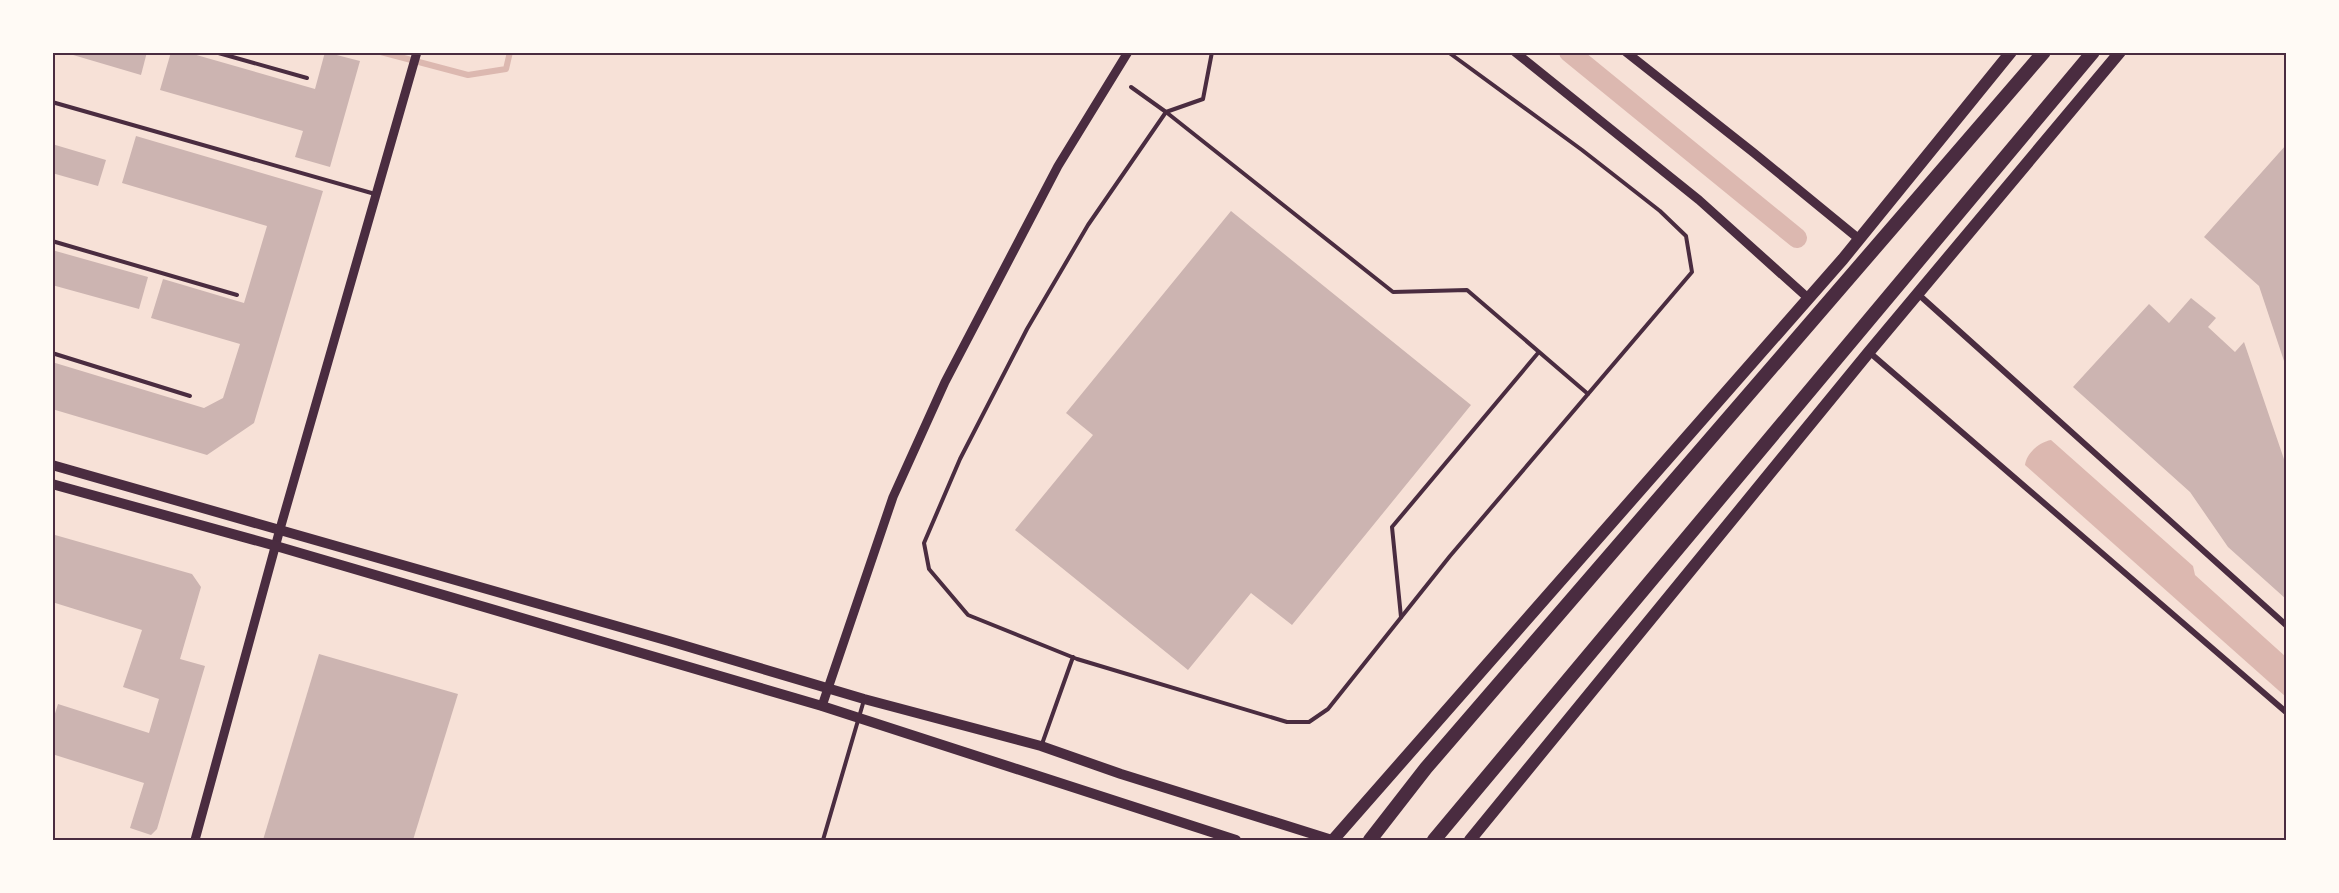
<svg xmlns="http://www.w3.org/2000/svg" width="2339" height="893" viewBox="0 0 2339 893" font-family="'Source Serif 4',serif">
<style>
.water{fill:#dcb8b0}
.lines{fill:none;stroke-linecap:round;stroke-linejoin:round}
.stream{stroke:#dcb8b0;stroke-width:6}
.canal{stroke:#dcb8b0;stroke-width:20}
.building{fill:#ccb4b1}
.service{stroke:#4a2c40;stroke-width:4}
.minor{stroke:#4a2c40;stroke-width:6}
.tertiary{stroke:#4a2c40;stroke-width:9}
.secondary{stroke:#4a2c40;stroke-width:10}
.primary{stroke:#4a2c40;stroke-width:12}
.trunk{stroke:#4a2c40;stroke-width:14}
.neatline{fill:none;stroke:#4a2c40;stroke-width:2}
</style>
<rect width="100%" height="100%" fill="#f7e1d7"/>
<path class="water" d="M2051,440l142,126 2,9 91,82v40l-261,-232c2,-13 15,-23 26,-25z"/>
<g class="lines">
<polyline class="stream" points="381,52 468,75 506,69 510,52"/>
<polyline class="canal" points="1569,52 1797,238"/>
</g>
<g class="building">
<polygon points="63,52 147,52 141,75"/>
<polygon points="171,52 186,52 315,89 325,52 360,61 330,167 295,157 303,131 160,90"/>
<polygon points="136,136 323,191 254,423 207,455 52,409 52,362 204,408 223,398 240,344 151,318 163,279 244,303 267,226 122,183"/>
<polygon points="52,144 106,160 98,186 52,173"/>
<polygon points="2286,145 2286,367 2259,286 2204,237"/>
<polygon points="1231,211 1471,405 1292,625 1251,593 1188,670 1015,530 1093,435 1066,413"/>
<polygon points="52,250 148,277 139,309 52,285"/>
<polygon points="2191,298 2216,318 2208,327 2235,352 2244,342 2286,465 2286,599 2228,547 2190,492 2073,387 2149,304 2169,323"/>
<polygon points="55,535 192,574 201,587 180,659 205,666 157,829 151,835 130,828 144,783 52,754 52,723 58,704 149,733 159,699 123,687 142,630 52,602 52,536"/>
<polygon points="319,654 458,694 413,840 263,840"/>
</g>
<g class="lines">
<g class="service">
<polyline points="215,52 307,78"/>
<polyline points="1212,52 1203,99 1166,112 1088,225 1027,329 960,459 924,543 929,569 968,615 1077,659 1287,722 1309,722 1328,709 1450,556 1692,272 1686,236 1660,211 1582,150 1448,52"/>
<polyline points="1131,87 1166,112 1393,292 1467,290 1588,394"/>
<polyline points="52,102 375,194"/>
<polyline points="52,241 237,295"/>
<polyline points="52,353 190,396"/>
<polyline points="1401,617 1392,527 1538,353"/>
<polyline points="1042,744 1073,657"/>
<polyline points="823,840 864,700"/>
</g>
<g class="minor">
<polyline points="1918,294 2286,625"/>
<polyline points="1869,352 2286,712"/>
</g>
<g class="tertiary">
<polyline points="1515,52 1699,200 1808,298"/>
<polyline points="1626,52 1754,153 1859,239"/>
<polyline points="822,706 893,497 945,382 1058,166 1128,52"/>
<polyline points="195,840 280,529 417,52"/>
</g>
<g class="secondary">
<polyline points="52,465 669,641 864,699 1041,746 1121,774 1332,840"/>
<polyline points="52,484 276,546 822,706 1236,840"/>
</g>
<g class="primary">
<polyline points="1333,840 1843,259 2011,52"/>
<polyline points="1470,840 1869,352 2120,52"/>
</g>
<g class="trunk">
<polyline points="1370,840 1426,768 2044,52"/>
<polyline points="1434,840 2093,52"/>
</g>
</g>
<rect width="2339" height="893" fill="none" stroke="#fffaf5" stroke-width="108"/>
<rect x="54" y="54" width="2231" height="785" class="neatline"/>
</svg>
